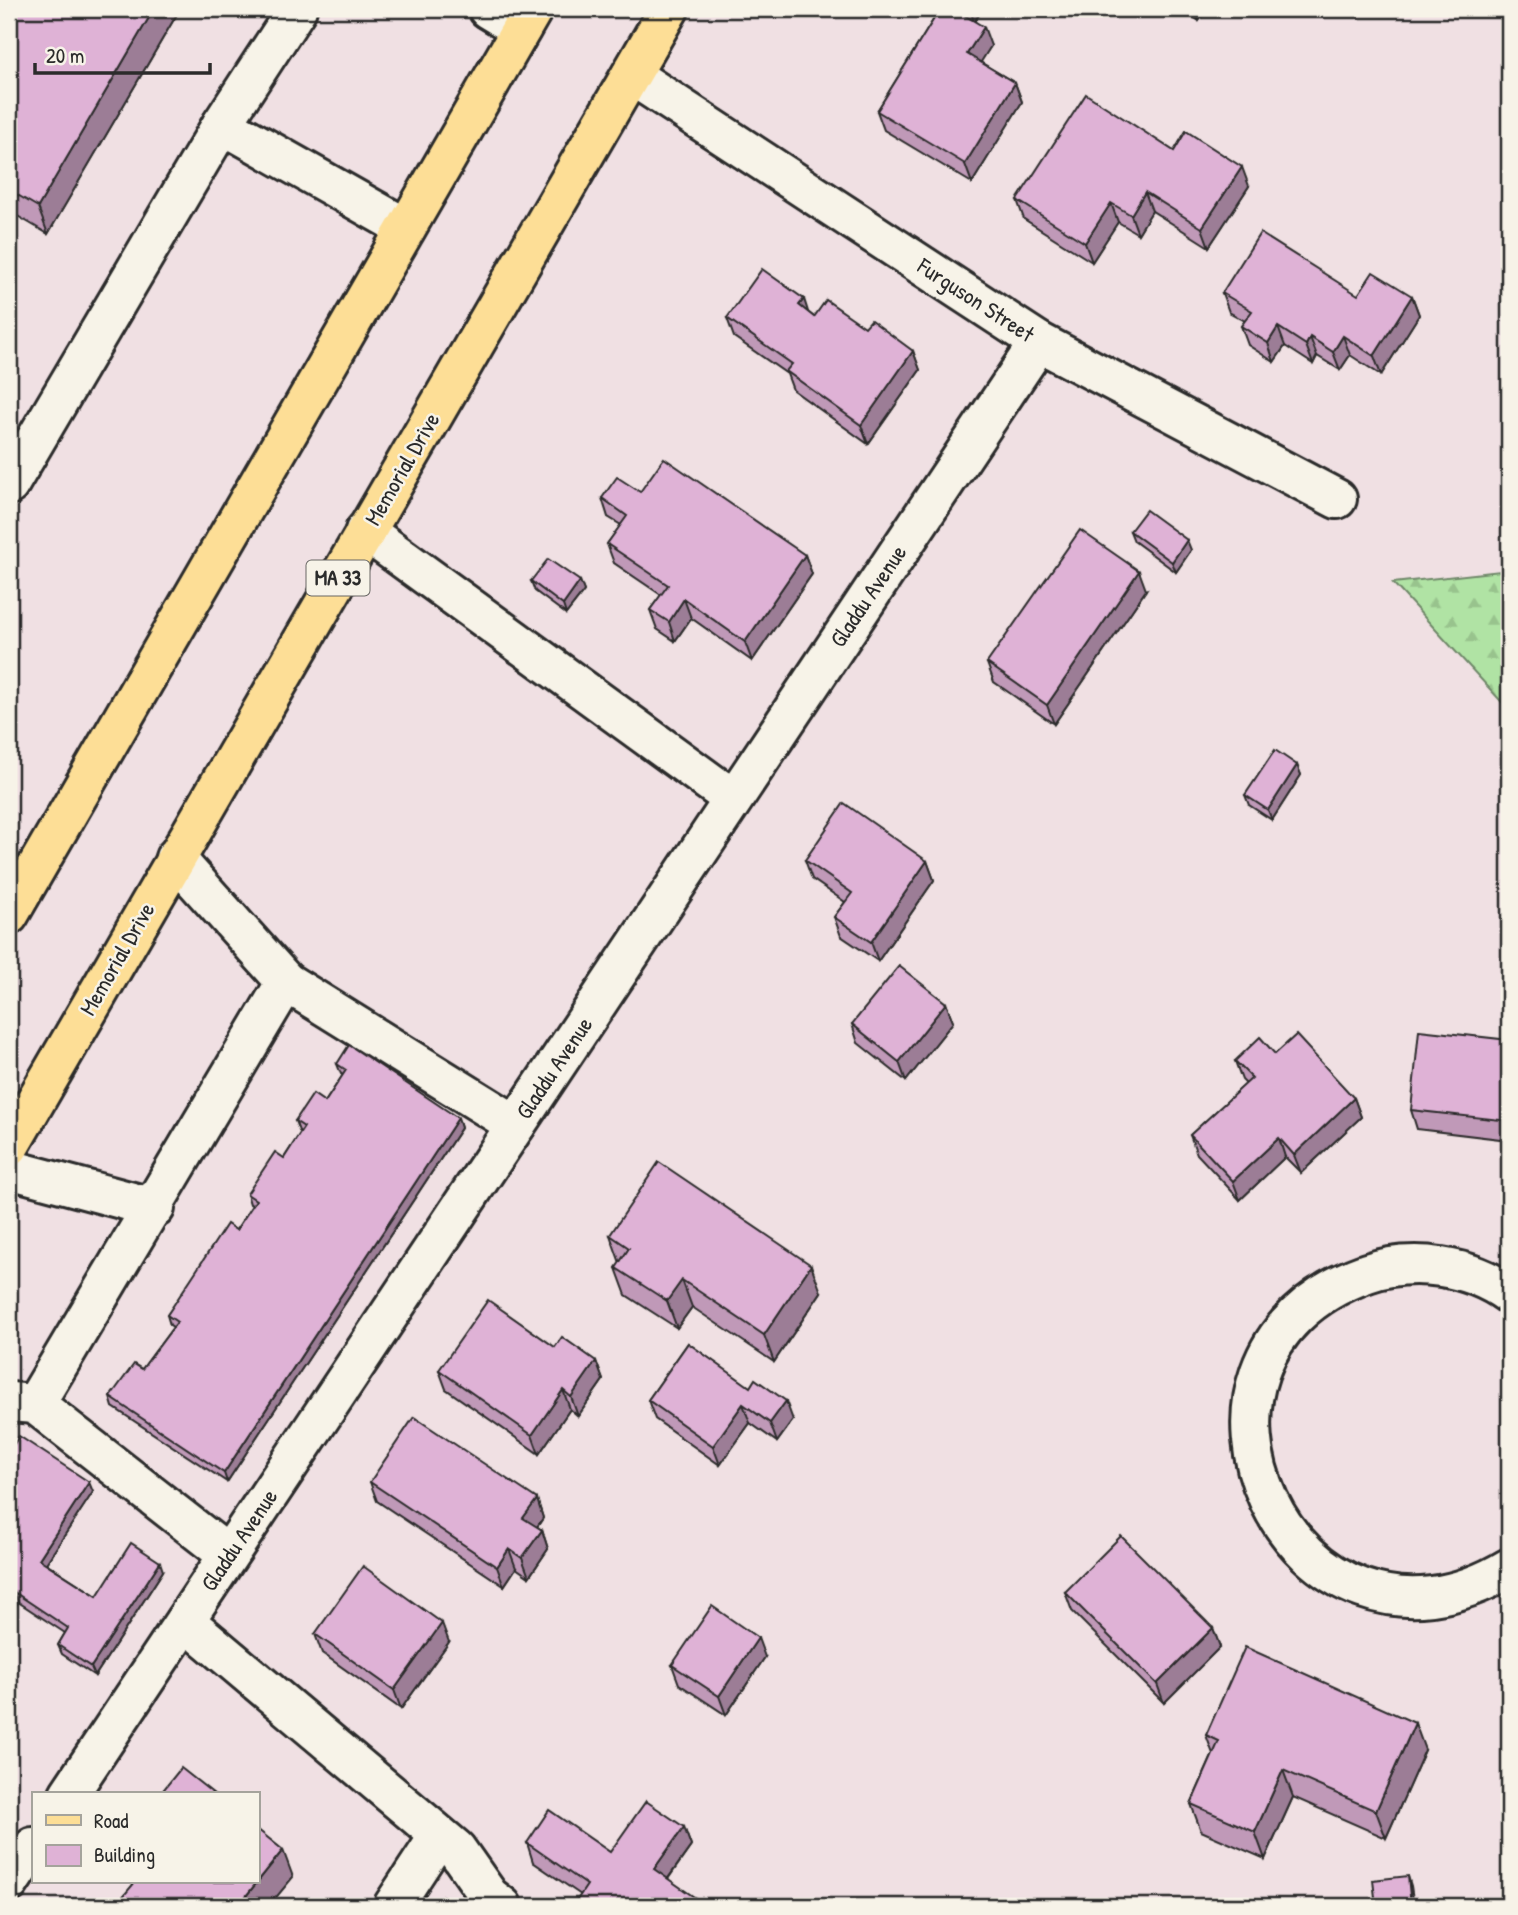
<svg xmlns="http://www.w3.org/2000/svg" width="1518" height="1915" viewBox="0 0 1518 1915" font-family="'Patrick Hand',sans-serif">
<style>
.forest{fill:url(#forest-firs);stroke:#6e8768;stroke-width:2}
.lines{fill:none;stroke-linecap:round;stroke-linejoin:round}
.minor-casing{stroke:#2b2b2b;stroke-width:44}
.major-casing{stroke:#2b2b2b;stroke-width:44}
.minor{stroke:#f7f3e8;stroke-width:38}
.major{stroke:#fdde96;stroke-width:38}
.wall{fill:#c099b8;stroke:#2b2b2b;stroke-width:2}
.shaded-wall{fill:#9c7d96;stroke:#2b2b2b;stroke-width:2}
.building{fill:#dfb2d6;stroke:#2b2b2b;stroke-width:2}
.labels{text-anchor:middle;stroke-width:5;stroke-linejoin:round;paint-order:stroke}
.shield{fill:#f7f3e8;stroke:#686764;stroke-width:2}
.shield-label{font-size:21px;font-weight:bold;fill:#2b2b2b}
.street-label{font-size:23px;fill:#2b2b2b;stroke:#f7f3e8}
</style>
<defs>
<pattern id="forest-firs" width="22" height="20" patternUnits="userSpaceOnUse" patternTransform="scale(1.75)"><rect width="22" height="20" fill="#b0e3a4"/><path d="M5 1l3.5 6h-7zM16 11l3.5 6h-7z" fill="#98c38d"/></pattern>
</defs>
<rect width="100%" height="100%" fill="#f0e0e3"/>
<filter id="ink" filterUnits="userSpaceOnUse"><feTurbulence type="fractalNoise" baseFrequency=".0143" numOctaves="2"/><feDisplacementMap in="SourceGraphic" scale="14" xChannelSelector="R" yChannelSelector="G"/><feConvolveMatrix kernelMatrix="1 2 1 2 8 2 1 2 1" color-interpolation-filters="sRGB"/></filter>
<g filter="url(#ink)">
<polygon class="forest" points="1509,570 1509,710 1393,583"/>
<g class="lines">
<defs>
<g id="minor">
<polyline points="488,9 521,29"/>
<polyline points="631,75 1039,342 1337,499"/>
<polyline points="222,124 297,9"/>
<polyline points="9,485 222,124 406,228"/>
<polyline points="365,531 733,799"/>
<polyline points="175,858 286,982 516,1125"/>
<polyline points="9,1169 155,1208"/>
<path d="M1509,1294c-38,-28 -96,-37 -142,-21 -235,83 -74,425 142,295"/>
<polyline points="10,1402 35,1404 228,1555"/>
<polyline points="35,1404 286,982"/>
<polyline points="185,1621 456,1849 489,1896 502,1906"/>
<polyline points="69,1794 1039,342"/>
<polyline points="9,1883 33,1847"/>
<polyline points="393,1906 439,1836"/>
</g>
<g id="major">
<polyline points="9,915 533,9"/>
<polyline points="9,1147 669,9"/>
</g>
</defs>
<use href="#minor" class="minor-casing"/>
<use href="#major" class="major-casing"/>
<use href="#minor" class="minor"/>
<use href="#major" class="major"/>
</g>
<g class="wall">
<polygon points="19,9 180,9 48,234 9,211 9,26"/>
<polygon points="940,9 983,9 975,21 991,46 980,62 1015,83 1022,102 972,183 884,130 877,111"/>
<polygon points="1180,9 1207,9 1199,21"/>
<polygon points="1174,151 1249,186 1209,247 1152,211 1138,234 1118,222 1092,262 1024,219 1017,200"/>
<polygon points="1222,293 1412,296 1419,315 1381,375 1350,355 1340,370 1317,356 1313,364 1285,346 1274,362 1248,345 1241,326 1245,321 1229,312"/>
<polygon points="809,313 814,317 865,327 913,351 920,370 868,444 793,390 787,374 734,337 727,318"/>
<polygon points="640,492 805,555 812,574 752,661 691,618 675,641 657,629 650,610 661,595 614,563 607,544 621,525 608,517 602,498"/>
<polygon points="1130,531 1191,550 1176,572 1134,541"/>
<polygon points="531,581 580,581 584,591 566,614 535,591"/>
<polygon points="1146,590 1054,724 994,682 987,663"/>
<polygon points="1297,765 1301,775 1272,820 1249,805 1245,795"/>
<polygon points="805,860 927,861 934,880 878,961 841,936 834,917 845,902 812,879"/>
<polygon points="946,1003 953,1022 906,1081 858,1043 852,1024"/>
<polygon points="1509,1040 1509,1140 1417,1129 1411,1110"/>
<polygon points="1275,1054 1354,1098 1361,1117 1301,1173 1285,1157 1240,1200 1197,1154 1190,1135 1246,1084 1242,1080 1235,1061"/>
<polygon points="337,1064 458,1118 461,1128 227,1482 113,1407 110,1397 142,1369 173,1327 170,1325 167,1315 236,1230 252,1205 250,1204 247,1194 284,1158 301,1132 299,1131 295,1121 325,1102 343,1075 341,1074"/>
<polygon points="610,1235 821,1292 774,1362 692,1307 677,1328 626,1295 616,1268 620,1263"/>
<polygon points="688,1343 793,1420 777,1442 750,1423 720,1465 655,1419 648,1400"/>
<polygon points="555,1347 596,1361 603,1380 578,1416 570,1409 539,1454 446,1389 439,1370"/>
<polygon points="9,1452 93,1492 46,1563 97,1596 163,1571 95,1676 62,1654 58,1645 65,1633 18,1602 9,1617"/>
<polygon points="370,1482 537,1499 543,1518 537,1527 542,1530 548,1549 529,1577 516,1568 504,1586 377,1501"/>
<polygon points="1065,1592 1213,1628 1220,1647 1164,1703 1072,1611"/>
<polygon points="315,1634 449,1642 401,1709 322,1653"/>
<polygon points="765,1657 726,1715 679,1684 672,1665"/>
<polygon points="1206,1735 1425,1750 1386,1838 1293,1797 1265,1859 1201,1831 1191,1804 1213,1754"/>
<polygon points="684,1827 691,1846 668,1879 581,1895 533,1862 527,1843 610,1852"/>
</g>
<g class="shaded-wall">
<polygon points="154,9 180,9 48,234 38,207"/>
<polygon points="973,9 983,9 974,22 971,12"/>
<polygon points="1197,9 1207,9 1199,21 1195,12"/>
<polygon points="984,27 991,46 974,73 967,54"/>
<polygon points="1015,83 1022,102 972,183 965,164"/>
<polygon points="1242,167 1249,186 1209,247 1202,228"/>
<polygon points="1145,192 1152,211 1138,234 1131,215"/>
<polygon points="1111,203 1118,222 1092,262 1085,243"/>
<polygon points="1412,296 1419,315 1381,375 1374,356"/>
<polygon points="804,299 810,318 799,305"/>
<polygon points="1278,327 1285,346 1274,362 1268,343"/>
<polygon points="1343,336 1350,355 1340,370 1333,352"/>
<polygon points="1310,337 1317,356 1313,364 1306,345"/>
<polygon points="913,351 920,370 868,444 861,425"/>
<polygon points="1187,540 1191,550 1176,572 1172,562"/>
<polygon points="805,555 812,574 752,661 745,642"/>
<polygon points="1139,571 1146,590 1054,724 1047,705"/>
<polygon points="580,581 584,591 566,614 563,605"/>
<polygon points="684,599 691,618 675,641 669,622"/>
<polygon points="1297,765 1301,775 1272,820 1268,810"/>
<polygon points="927,861 934,880 878,961 871,942"/>
<polygon points="946,1003 953,1022 906,1081 899,1062"/>
<polygon points="1354,1098 1361,1117 1301,1173 1294,1155"/>
<polygon points="458,1118 461,1128 227,1482 224,1473"/>
<polygon points="1279,1138 1285,1157 1240,1200 1233,1181"/>
<polygon points="811,1265 821,1292 774,1362 764,1335"/>
<polygon points="682,1280 692,1307 677,1328 667,1301"/>
<polygon points="596,1361 603,1380 578,1416 571,1397"/>
<polygon points="563,1390 570,1409 539,1454 532,1435"/>
<polygon points="786,1401 793,1420 777,1442 770,1423"/>
<polygon points="743,1404 750,1423 720,1465 713,1446"/>
<polygon points="89,1482 93,1492 43,1568 39,1559"/>
<polygon points="537,1499 543,1518 530,1537 523,1518"/>
<polygon points="542,1530 548,1549 529,1577 522,1558"/>
<polygon points="509,1549 516,1568 504,1586 497,1567"/>
<polygon points="160,1562 163,1571 95,1676 91,1667"/>
<polygon points="14,1592 18,1602 9,1617 9,1601"/>
<polygon points="442,1623 449,1642 401,1709 394,1690"/>
<polygon points="1213,1628 1220,1647 1164,1703 1157,1684"/>
<polygon points="758,1638 765,1657 726,1715 719,1696"/>
<polygon points="1415,1723 1425,1750 1386,1838 1376,1811"/>
<polygon points="1283,1770 1293,1797 1265,1859 1255,1832"/>
<polygon points="684,1827 691,1846 661,1888 654,1869"/>
<polygon points="283,1850 293,1877 269,1906 238,1906"/>
<polygon points="1408,1876 1411,1886 1414,1906 1411,1906"/>
</g>
<g class="building">
<polygon points="19,9 154,9 38,207 9,190 9,26"/>
<polygon points="940,9 954,9 984,27 967,54 1015,83 965,164 877,111"/>
<polygon points="1086,94 1174,151 1186,131 1242,167 1202,228 1145,192 1131,215 1111,203 1085,243 1017,200"/>
<polygon points="1260,233 1358,295 1373,272 1412,296 1374,356 1343,336 1333,352 1310,337 1306,345 1278,327 1268,343 1241,326 1252,311 1222,293"/>
<polygon points="762,269 804,299 799,305 814,317 826,300 865,327 871,320 913,351 861,425 786,371 792,364 727,318"/>
<polygon points="664,458 805,555 745,642 684,599 669,622 650,610 668,585 607,544 627,516 602,498 617,477 640,492"/>
<polygon points="1146,510 1187,540 1172,562 1130,531"/>
<polygon points="1080,530 1139,571 1047,705 987,663"/>
<polygon points="548,559 580,581 563,605 531,581"/>
<polygon points="1275,750 1297,765 1268,810 1245,795"/>
<polygon points="844,803 927,861 871,942 834,917 852,893 805,860"/>
<polygon points="899,966 946,1003 899,1062 852,1024"/>
<polygon points="1419,1030 1509,1040 1509,1121 1411,1110"/>
<polygon points="1296,1035 1354,1098 1294,1155 1279,1138 1233,1181 1190,1135 1252,1078 1235,1061 1260,1037 1275,1054"/>
<polygon points="349,1045 458,1118 224,1473 110,1397 134,1364 142,1369 177,1322 167,1315 227,1224 236,1230 256,1200 247,1194 275,1152 284,1158 304,1127 295,1121 313,1094 325,1102 346,1070 337,1064"/>
<polygon points="659,1162 811,1265 764,1335 682,1280 667,1301 616,1268 629,1248 610,1235"/>
<polygon points="488,1300 555,1347 562,1337 596,1361 571,1397 563,1390 532,1435 439,1370"/>
<polygon points="688,1343 750,1387 755,1379 786,1401 770,1423 743,1404 713,1446 648,1400"/>
<polygon points="414,1417 537,1499 523,1518 542,1530 522,1558 509,1549 497,1567 370,1482"/>
<polygon points="19,1436 89,1482 39,1559 97,1596 131,1543 160,1562 91,1667 58,1645 68,1628 14,1592 9,1601 9,1452"/>
<polygon points="1121,1536 1213,1628 1157,1684 1065,1592"/>
<polygon points="363,1566 442,1623 394,1690 315,1634"/>
<polygon points="712,1606 758,1638 719,1696 672,1665"/>
<polygon points="1245,1647 1415,1723 1376,1811 1283,1770 1255,1832 1191,1804 1219,1741 1206,1735"/>
<polygon points="181,1768 214,1794 160,1794"/>
<polygon points="646,1801 684,1827 654,1869 707,1906 573,1906 587,1885 527,1843 549,1810 610,1852"/>
<polygon points="257,1829 283,1850 238,1906 115,1906 135,1882 257,1882"/>
<polygon points="1408,1876 1411,1906 1376,1906 1373,1880"/>
<polygon points="443,1896 458,1906 436,1906"/>
</g>
</g>
<g class="labels">
<rect class="shield" x="306.5" y="560.5" width="63" height="35" rx="5"/>
<g class="shield-label">
<text x="338" y="585">MA 33</text>
</g>
<g class="street-label">
<text transform="translate(976 300) rotate(33)" y="8">Furguson Street</text>
<text transform="translate(402 469) rotate(-60)" y="8">Memorial Drive</text>
<text transform="translate(868 596) rotate(-56)" y="8">Gladdu Avenue</text>
<text transform="translate(117 959) rotate(-60)" y="8">Memorial Drive</text>
<text transform="translate(554 1068) rotate(-56)" y="8">Gladdu Avenue</text>
<text transform="translate(239 1540) rotate(-56)" y="8">Gladdu Avenue</text>
</g>
</g>
<rect width="1518" height="1915" fill="none" stroke="#f7f3e8" stroke-width="35"/>
<rect x="18" y="18" width="1483" height="1880" fill="none" stroke="#2b2b2b" stroke-width="2.5" filter="url(#ink)"/>
<rect x="32" y="1792" width="228" height="91" fill="#f7f3e8" stroke="#a5a39c" stroke-width="2"/>
<rect x="46" y="1815" width="35" height="10" fill="#fdde96" stroke="#a5a39c" stroke-width="2"/>
<text x="94" y="1828" font-size="21" fill="#2b2b2b">Road</text>
<rect x="46" y="1845" width="35" height="21" fill="#dfb2d6" stroke="#a5a39c" stroke-width="2"/>
<text x="94" y="1862" font-size="21" fill="#2b2b2b">Building</text>
<path d="M35 63v10h175v-10" fill="none" stroke="#2b2b2b" stroke-width="3.5"/>
<text x="46" y="63" font-size="21" fill="#2b2b2b" stroke="#f7f3e8" stroke-width="5" paint-order="stroke">20 m</text>
</svg>
